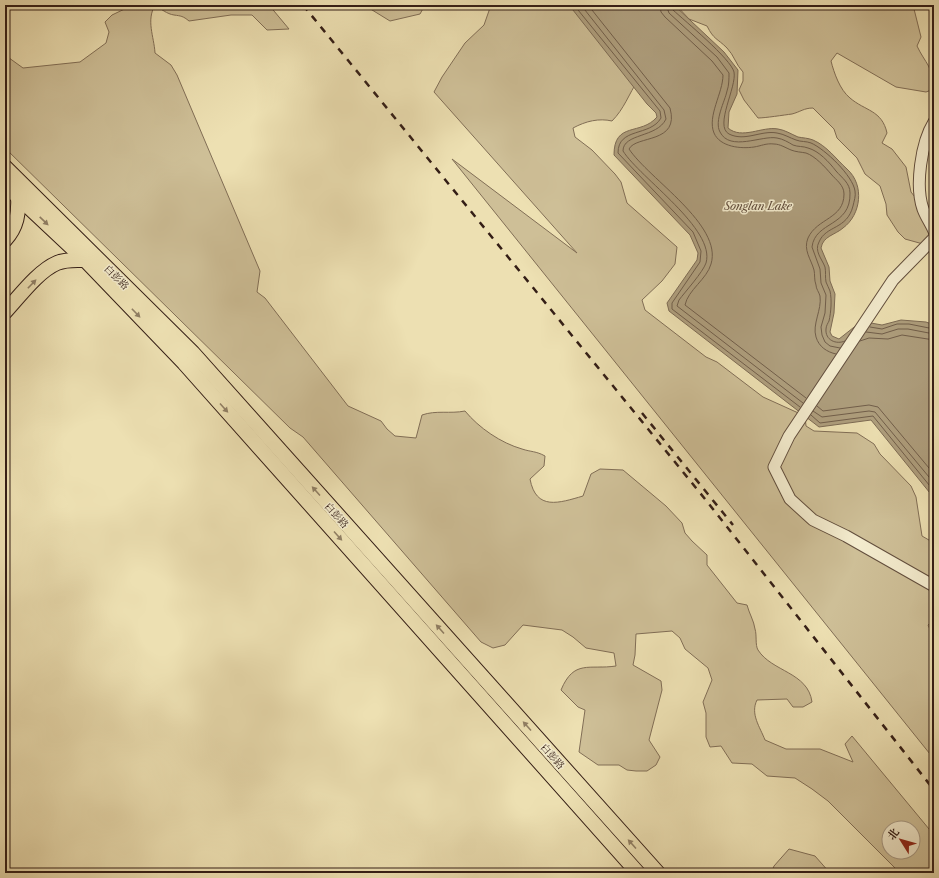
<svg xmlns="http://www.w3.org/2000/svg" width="939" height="878" viewBox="0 0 939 878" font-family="'Libre Caslon Text','Noto Serif SC',serif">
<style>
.green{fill:#cebf97;stroke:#816e56;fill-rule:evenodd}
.water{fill:#ae9e7d;stroke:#7d6b54}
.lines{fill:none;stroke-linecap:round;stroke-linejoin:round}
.shore{stroke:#715e4a;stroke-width:1}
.minor-casing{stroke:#624e3d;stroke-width:13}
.major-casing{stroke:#341e16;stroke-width:16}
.minor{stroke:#f3ebcd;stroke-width:11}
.major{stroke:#ede0b2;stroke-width:14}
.rail{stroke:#341e16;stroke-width:2.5;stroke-dasharray:7 7;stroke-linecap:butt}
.oneway{fill:#907f64}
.labels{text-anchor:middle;stroke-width:3;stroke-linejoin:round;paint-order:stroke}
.street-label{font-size:10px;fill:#341e16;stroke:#f3ebcd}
.water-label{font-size:11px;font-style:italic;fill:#5f4b3a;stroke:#f3ebcd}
</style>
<rect width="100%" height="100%" fill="#ede0b2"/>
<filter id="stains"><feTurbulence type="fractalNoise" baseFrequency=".005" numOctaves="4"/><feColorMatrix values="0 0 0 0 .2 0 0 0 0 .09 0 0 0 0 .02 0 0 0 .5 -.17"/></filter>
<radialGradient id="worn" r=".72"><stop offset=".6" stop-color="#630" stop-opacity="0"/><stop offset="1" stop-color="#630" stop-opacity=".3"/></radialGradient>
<g class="green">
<path d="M133,5h136l20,24 -22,1 -15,-15h-21l-42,6c-6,-5 -8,-5 -15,-6 -7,-1 -13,-6 -19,-10 -9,16 -1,31 0,48l16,12 6,10 83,196 -3,21 8,6 83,108 33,15 6,8 8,7 21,2 6,-23c14,-5 28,-1 43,-4 14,17 36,32 57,38 9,3 14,2 23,7l-1,10 -14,13c6,32 29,24 53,17l8,-22 9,-5 23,1 43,36 16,17 3,10 7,8 15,14v10l30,38 10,2c2,8 7,16 8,24 2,6 0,16 3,21 14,22 50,22 54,52l-9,5h-10l-6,-8 -30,1c-7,14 3,27 8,40l21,9h34l33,13 -8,-18 7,-8 82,99v38h-34l-72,-72 -16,-12 -17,-11 -28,-2 -15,-12 -20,-1 -11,-17 -11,1 -4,-10v-24l-3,-11 9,-22 -4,-12 -23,-19 -5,-11 -8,-7 -36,3 -1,21 -2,10 28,16 1,9 -13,50 11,17 -4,8 -9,6h-11l-9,-1 -8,-5h-21l-19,-13 6,-42 -7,-3 -17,-17c13,-31 28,-20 55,-24l-2,-13 -28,-5 -13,-11 -11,-7 -39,-5 -18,20 -12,3 -12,-6 -178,-205 -13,-9 -285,-280v-93l18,13 57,-6 26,-19 3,-11 -4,-10 7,-7zM889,828h24v24h-24z"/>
<polygon points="364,5 425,5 420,14 390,21"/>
<path d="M491,5h91l56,75c-9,14 -14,29 -26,41 -13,-3 -26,0 -39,7l2,9 17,13 23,24 6,8 6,21 50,44 -2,17 -13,17 -20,19 3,10 61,47 11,5 46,35 42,19 1,10 8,5 43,2 17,11 6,10 31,32 5,11 6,39 12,7v76l-6,6 6,13v121l-482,-600 125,94 -143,-161 8,-15 23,-34 19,-18z"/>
<path d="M676,5h237l8,32 -4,9c8,17 17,22 17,43l-8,3 -30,-5 -59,-34 -6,8c3,12 9,29 19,37 15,13 32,12 37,35l-5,10 10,6 14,18 5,25 23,29v35l-11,-12 -18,-5 -7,-7 -11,-17 -1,-11 -6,-18 -15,-12 -8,-16 -20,-20 -3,-9 -21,-21c-9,0 -13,4 -21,6 -8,1 -27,4 -34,4l-14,-18 -5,-10 4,-9v-9c-7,-7 -9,-17 -16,-24 -10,-10 -13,-8 -20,-22l-18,-7z"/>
<polygon points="789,849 815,856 830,873 771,873 774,866"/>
</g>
<path class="water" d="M569,5h105l50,47 14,18 -1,24 -8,18 -1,16c14,12 34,-2 50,1 7,1 13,5 20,8 5,1 10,1 15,3 14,6 23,19 34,29 18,16 14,46 -4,59 -8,7 -20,8 -22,20l8,19 1,14 5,13 -1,19 -4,19 2,4 7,3 19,-15 13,-1 11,2 19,-5 25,2 8,3v173l-63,-78 -52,7 -150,-116 -2,-8 30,-43 1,-7 -8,-18 -76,-80c0,-34 27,-19 43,-38l-1,-4 -9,-9z"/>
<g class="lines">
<g class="shore">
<path d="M574,5l86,106 1,7c-11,19 -43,9 -43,35l75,79 8,19 -1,11 -28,41v6l128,98"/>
<path d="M581,5l83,105 2,9c-9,19 -43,14 -43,32 17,27 93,78 83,112 -3,9 -21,29 -27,37l-2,6 126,97"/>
<path d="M588,5l82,103c10,36 -34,27 -41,41 20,30 94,76 82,115 -4,15 -23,26 -26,41l121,93"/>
<path d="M660,5l1,7 4,5 47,44 11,14c0,18 -16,41 -9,58 6,14 27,16 40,14 7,-1 12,-4 20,-3 6,0 12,4 17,6 5,2 10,2 15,3 9,3 19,14 25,21 5,6 13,11 13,20 0,25 -27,24 -36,44 -5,12 3,21 6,32 1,4 0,10 2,15 0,4 3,7 4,11 2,14 -8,28 -4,41 3,10 11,15 20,17"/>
<path d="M666,5l3,8 48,44 12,16c0,5 0,13 -2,18 -2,10 -13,30 -7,41 10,20 42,3 57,6 6,1 11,4 16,7 5,2 10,1 15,3 11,3 21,14 28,23 6,7 14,12 14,22 1,34 -35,28 -38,54l8,22 1,14 5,12 -1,18 -4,14 1,8 3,7 5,4 10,2"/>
<path d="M671,5l2,5c12,11 58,49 61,62 3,15 -20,54 -5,62 16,8 32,-4 48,-1 7,1 13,5 19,7 5,2 10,1 15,3 14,6 42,33 44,48 1,5 -1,10 -2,15 -6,24 -27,19 -34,36 -5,9 3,17 6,25 1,5 0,10 1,15 1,3 3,6 4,9 2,9 1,21 -1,30 -1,2 -3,5 -3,8 -1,11 10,16 19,12"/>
<polyline points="870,327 882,329 897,324 909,324 934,329"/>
<polyline points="866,332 882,334 898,329 908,329 934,334"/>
<polyline points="860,341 869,338 888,339 902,335 934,340"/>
<polyline points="817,406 823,411 869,405 878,407 934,474"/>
<polyline points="813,411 822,417 869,411 875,412 934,483"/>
<polyline points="811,415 820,423 873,416 934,491"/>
</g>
<defs>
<g id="minor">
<path d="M934,122c-13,21 -19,64 -11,87 3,8 8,15 11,22"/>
<polyline points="934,238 893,280 789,436 774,467 790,499 813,520 846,536 934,586"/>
</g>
<g id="major">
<polyline points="5,167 193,353 658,873"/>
<polyline points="5,185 85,260 184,363 638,873"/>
<path d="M5,240c12,-13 14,-27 13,-44"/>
<path d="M5,312c14,-15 33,-41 52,-49 9,-4 18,-3 28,-3"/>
</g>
</defs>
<use href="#minor" class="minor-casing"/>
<use href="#major" class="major-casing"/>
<use href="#minor" class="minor"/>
<use href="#major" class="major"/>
<g class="rail">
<polyline points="303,5 705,499 934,790"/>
<polyline points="642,413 733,525"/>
</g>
</g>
<defs><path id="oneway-solid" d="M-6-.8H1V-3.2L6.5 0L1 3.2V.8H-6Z"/></defs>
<g class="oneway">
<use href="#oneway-solid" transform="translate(44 221) rotate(44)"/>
<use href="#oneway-solid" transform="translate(32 284) rotate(-46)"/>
<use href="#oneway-solid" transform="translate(136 313) rotate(46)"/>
<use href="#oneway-solid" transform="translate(224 408) rotate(48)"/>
<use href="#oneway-solid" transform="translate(316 491) rotate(-132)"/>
<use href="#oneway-solid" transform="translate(338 536) rotate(48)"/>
<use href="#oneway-solid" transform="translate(440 629) rotate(-132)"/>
<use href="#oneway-solid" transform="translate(527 726) rotate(-132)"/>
<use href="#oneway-solid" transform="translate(632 844) rotate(-132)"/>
</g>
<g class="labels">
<g class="street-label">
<text transform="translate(117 277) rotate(45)" y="4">白彭路</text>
<text transform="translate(337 515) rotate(48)" y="4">白彭路</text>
<text transform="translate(553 756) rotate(48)" y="4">白彭路</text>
</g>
<g class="water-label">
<text x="758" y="210">Songlan Lake</text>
</g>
</g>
<rect width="939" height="878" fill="none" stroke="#ede0b2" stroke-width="20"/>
<rect x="6" y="6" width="927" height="866" fill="none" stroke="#341e16" stroke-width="2"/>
<rect x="10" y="10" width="919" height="858" fill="none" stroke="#341e16"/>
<g transform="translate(901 840) rotate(307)"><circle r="19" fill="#f3ebcd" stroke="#a79984"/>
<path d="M0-3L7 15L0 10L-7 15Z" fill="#8f2418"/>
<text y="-6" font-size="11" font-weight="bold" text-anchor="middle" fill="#341e16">北</text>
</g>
<rect width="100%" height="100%" filter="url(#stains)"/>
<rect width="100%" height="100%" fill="url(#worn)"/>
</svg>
